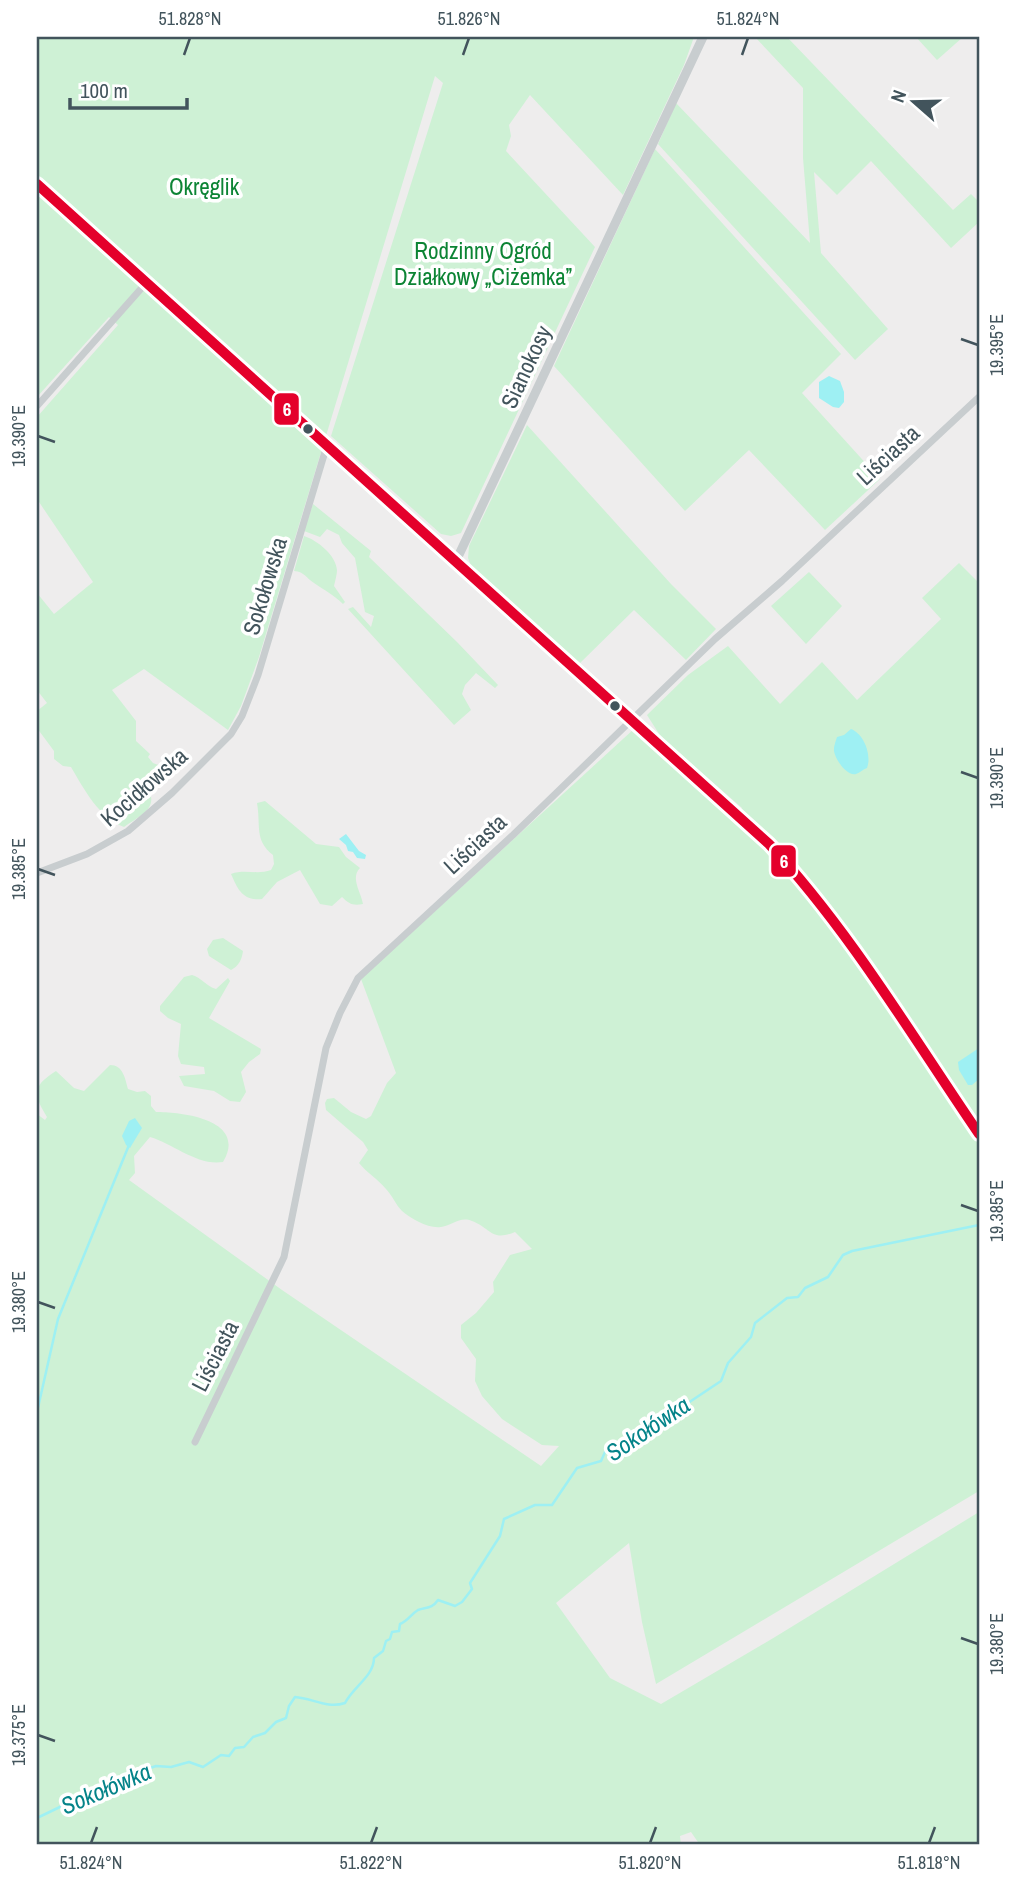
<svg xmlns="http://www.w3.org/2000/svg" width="1016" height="1882" viewBox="0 0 1016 1882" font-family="'Archivo Narrow',sans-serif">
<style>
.green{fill:#cef1d5}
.water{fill:#9ef0f3}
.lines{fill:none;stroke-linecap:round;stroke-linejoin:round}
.stream{stroke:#9ef0f3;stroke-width:2.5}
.minor{stroke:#c8cdcf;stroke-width:7}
.tertiary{stroke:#c8cdcf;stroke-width:9}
.secondary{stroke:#c9ced0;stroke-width:10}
.bus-1-casing{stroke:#fff;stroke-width:16}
.bus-1{stroke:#e4002b;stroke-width:10}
.ticks{fill:none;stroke:#42545c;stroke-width:2.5}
.bus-dot{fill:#42545c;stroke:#fff;stroke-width:2.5}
.labels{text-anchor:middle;stroke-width:7;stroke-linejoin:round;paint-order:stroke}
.park-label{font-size:23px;fill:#0c8434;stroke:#fff}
.street-label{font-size:23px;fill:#42545c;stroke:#fff}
.water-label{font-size:24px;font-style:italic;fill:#048389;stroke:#fff}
.line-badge{stroke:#fff;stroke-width:2.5}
.badge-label{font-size:19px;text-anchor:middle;font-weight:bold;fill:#fff}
.neatline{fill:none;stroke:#42545c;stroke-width:2.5}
.ticks-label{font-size:18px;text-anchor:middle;fill:#42545c}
</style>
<rect width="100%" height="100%" fill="#eeeded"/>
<g class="green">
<path d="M37,37h657l-10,28 -61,130 -93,-100 -21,30 2,11 -5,15 89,96 -134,286 -10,3 -10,-2 -110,-98 112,-353 -8,-7 -176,581 -18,49 -13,24 -84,-61 -32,21 24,31v20l14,13 -2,3 5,6 8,3v18l-11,-6h-5l-2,4c20,24 0,32 -19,45 -25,-9 -40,-38 -53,-60l-8,-1 -9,-7v-8l-17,-23v-17l10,-8 -10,-13v-97l17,21 39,-32 -56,-83v-82l81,-92 -9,-8 -72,80z"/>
<polygon points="755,37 787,37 953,210 971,194 979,202 979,222 951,248 871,161 837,195 814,172 821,253 888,329 855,360 658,144 676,103 810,243 803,158 803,88"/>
<polygon points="916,37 963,37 937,60"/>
<polygon points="655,149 841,354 802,393 880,479 825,530 749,450 685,511 554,366"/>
<polygon points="527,425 671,584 716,629 686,660 634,610 579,664 472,568 468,558 469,546"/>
<polygon points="313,504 371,551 369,557 457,642 498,685 495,688 476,673 465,685 462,694 471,710 454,725 348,609 353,607 371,627 374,616 365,612 355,558 342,543 339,535 327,529 320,537 304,531"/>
<path d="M304,536c13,4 32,19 33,34 0,4 -2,12 -3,16l11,16 -2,2c-9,-9 -19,-14 -29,-21 -8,-5 -9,-11 -20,-12z"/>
<path d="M959,563l20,20v908l-323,193 -14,-62 -13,-79 -73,60 54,75 51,26 114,-67 204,-125v333h-279l-9,-13 -11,4 1,9h-644v-731l8,6 2,-3c-14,-23 -15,-31 9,-46l18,17 10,3 26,-26c13,0 15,13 18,24l9,3 8,-1 6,5v10l5,6c27,0 92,8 67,50 -26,4 -49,-18 -73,-25l-16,19 1,17 -6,7 153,110 259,176 18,-20 -17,-1 -40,-26 -20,-23 -7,-15 1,-22 -15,-21v-13l15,-12 18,-21 -1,-10 17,-27 22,-6 -17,-17c-24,10 -24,-4 -43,-11 -12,-5 -19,4 -31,6 -12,2 -30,-8 -39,-16 -6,-6 -10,-16 -16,-22 -8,-10 -19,-16 -27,-26l9,-13 -5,-8 -37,-32 -1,-7 2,-4 7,-1 17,14 15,7 5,-3 16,-33 9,-10 -35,-94 274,-251 100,88 7,-8 -81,-71 -14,-22 41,-40 40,-29 52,58 42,-42 35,38 84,-81 -19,-21z"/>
<polygon points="809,572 842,606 806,644 771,606"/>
<path d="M265,801l51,43 23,3 7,10 14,11c-10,10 1,24 3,36 -10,2 -14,0 -21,-7l-10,9 -12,-2 -20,-34 -23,12 -15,17c-19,2 -24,-9 -31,-25 13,-5 27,1 40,-4l3,-6 -1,-9c-19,-15 -12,-29 -16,-52z"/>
<path d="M223,938l20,13c-1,8 -4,15 -12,19l-22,-14 -2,-7 6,-9z"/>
<path d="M192,975c10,3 14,11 24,14l12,-11 2,3 -21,37 52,31 -1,5 -11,8 -8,10 5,20 -6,10 -10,-1 -16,-10 -30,-5 -5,-10 26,-2 -1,-7 -23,-3 -3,-8 3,-32 -13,-6 -8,-7v-5l24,-29z"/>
</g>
<g class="water">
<polygon points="829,376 840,381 844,392 844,402 839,408 833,407 819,398 819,382"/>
<path d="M851,729c13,5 21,26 16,39 -4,1 -7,5 -11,6 -9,3 -23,-17 -22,-25 0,-3 2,-9 3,-12l7,-2z"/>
<polygon points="346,834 359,851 366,855 365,859 357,858 353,852 348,851 346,845 339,839"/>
<polygon points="979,1048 979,1079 972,1085 968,1085 959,1070 958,1062"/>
<polygon points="135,1118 142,1128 130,1148 126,1145 122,1136 129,1121"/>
</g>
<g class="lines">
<g class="stream">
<polyline points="37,1412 58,1319 129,1145"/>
<path d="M37,1818l79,-38 40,-14 15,1 18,-5 14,5 18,-12 8,1 6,-8 9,-1 9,-10 12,-4 11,-11 10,-4 3,-12 6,-9c17,1 32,12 50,6 8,-16 29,-27 29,-45l9,-7 3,-10 4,-2 2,-7 7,-1 1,-7c8,-3 11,-10 18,-14 8,-3 14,-1 20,-10l17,6 7,-4 10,-13 -2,-6 30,-47 4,-17 31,-14h17l25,-37 24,-7 4,-9 26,-10 13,-9 5,-6 36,-22 36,-24 7,-18 23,-26 4,-14 32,-25 11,-1 7,-9 23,-11 15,-22 9,-4 127,-26"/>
</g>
<g class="minor">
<polyline points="37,406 147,282"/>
<polyline points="37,873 87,854 128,831 172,793 231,734 242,716 258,675 327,445"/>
<polyline points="195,1442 284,1257 326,1048 340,1013 358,978 513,835 715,639 782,581 979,397"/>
</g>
<polyline class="tertiary" points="456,561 703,37"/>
<polyline class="secondary" points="37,184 769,844 798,875 836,924 979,1134"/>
<defs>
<path id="bus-1" d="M37,184l732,660c81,87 143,192 210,290"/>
</defs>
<use href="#bus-1" class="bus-1-casing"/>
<use href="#bus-1" class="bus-1"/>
</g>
<path class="ticks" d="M184,55l6,-17M463,55l6,-17M742,55l6,-17M961,339l17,6M38,436l17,6M961,772l17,6M38,869l17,6M961,1205l17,6M38,1302l17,6M961,1638l17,6M38,1735l17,6M91,1843l6,-16M371,1843l6,-16M650,1843l6,-16M929,1843l6,-16"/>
<g class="bus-dot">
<circle cx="308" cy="429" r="6"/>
<circle cx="615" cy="706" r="6"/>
</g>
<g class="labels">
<g class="park-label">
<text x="204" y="195">Okręglik</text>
<text x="483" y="259">Rodzinny Ogród<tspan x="483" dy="26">Działkowy „Ciżemka”</tspan></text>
</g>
<g class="street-label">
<text transform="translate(526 367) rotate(-65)" y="8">Sianokosy</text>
<text transform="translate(888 455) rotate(-43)" y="8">Liściasta</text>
<text transform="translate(265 586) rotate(-73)" y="8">Sokołowska</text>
<text transform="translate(144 787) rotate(-41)" y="8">Kocidłowska</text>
<text transform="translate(475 844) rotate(-43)" y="8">Liściasta</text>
<text transform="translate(215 1356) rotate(-63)" y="8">Liściasta</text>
</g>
<g class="water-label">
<text transform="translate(648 1429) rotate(-34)" y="8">Sokołówka</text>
<text transform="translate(106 1789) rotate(-23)" y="8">Sokołówka</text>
</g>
</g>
<g class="line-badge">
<rect x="273" y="392" width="27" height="34" rx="7" fill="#e4002b"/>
<rect x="770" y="844" width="27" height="34" rx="7" fill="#e4002b"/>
</g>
<g class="badge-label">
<text x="287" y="416">6</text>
<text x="784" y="868">6</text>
</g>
<rect width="1016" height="1882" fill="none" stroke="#ffffff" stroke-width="77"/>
<g transform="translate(914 102) rotate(290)" stroke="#ffffff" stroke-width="5" paint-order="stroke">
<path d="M0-5L12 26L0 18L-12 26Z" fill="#42545c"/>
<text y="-10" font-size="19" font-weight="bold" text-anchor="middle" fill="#42545c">N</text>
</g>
<path d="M70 98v10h117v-10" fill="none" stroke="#42545c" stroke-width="3.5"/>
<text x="80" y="98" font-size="21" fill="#42545c" stroke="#ffffff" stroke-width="5" paint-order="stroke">100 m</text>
<rect x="38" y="38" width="940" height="1805" class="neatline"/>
<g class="ticks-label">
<text x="190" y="25">51.828°N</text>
<text x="469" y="25">51.826°N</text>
<text x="748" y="25">51.824°N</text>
<text transform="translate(997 345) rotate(-90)" y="6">19.395°E</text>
<text transform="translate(19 436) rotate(-90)" y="6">19.390°E</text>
<text transform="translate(997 778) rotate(-90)" y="6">19.390°E</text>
<text transform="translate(19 869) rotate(-90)" y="6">19.385°E</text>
<text transform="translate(997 1211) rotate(-90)" y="6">19.385°E</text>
<text transform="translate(19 1302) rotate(-90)" y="6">19.380°E</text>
<text transform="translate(997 1644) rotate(-90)" y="6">19.380°E</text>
<text transform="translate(19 1735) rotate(-90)" y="6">19.375°E</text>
<text x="91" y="1869">51.824°N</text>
<text x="371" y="1869">51.822°N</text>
<text x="650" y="1869">51.820°N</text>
<text x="929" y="1869">51.818°N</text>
</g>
</svg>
